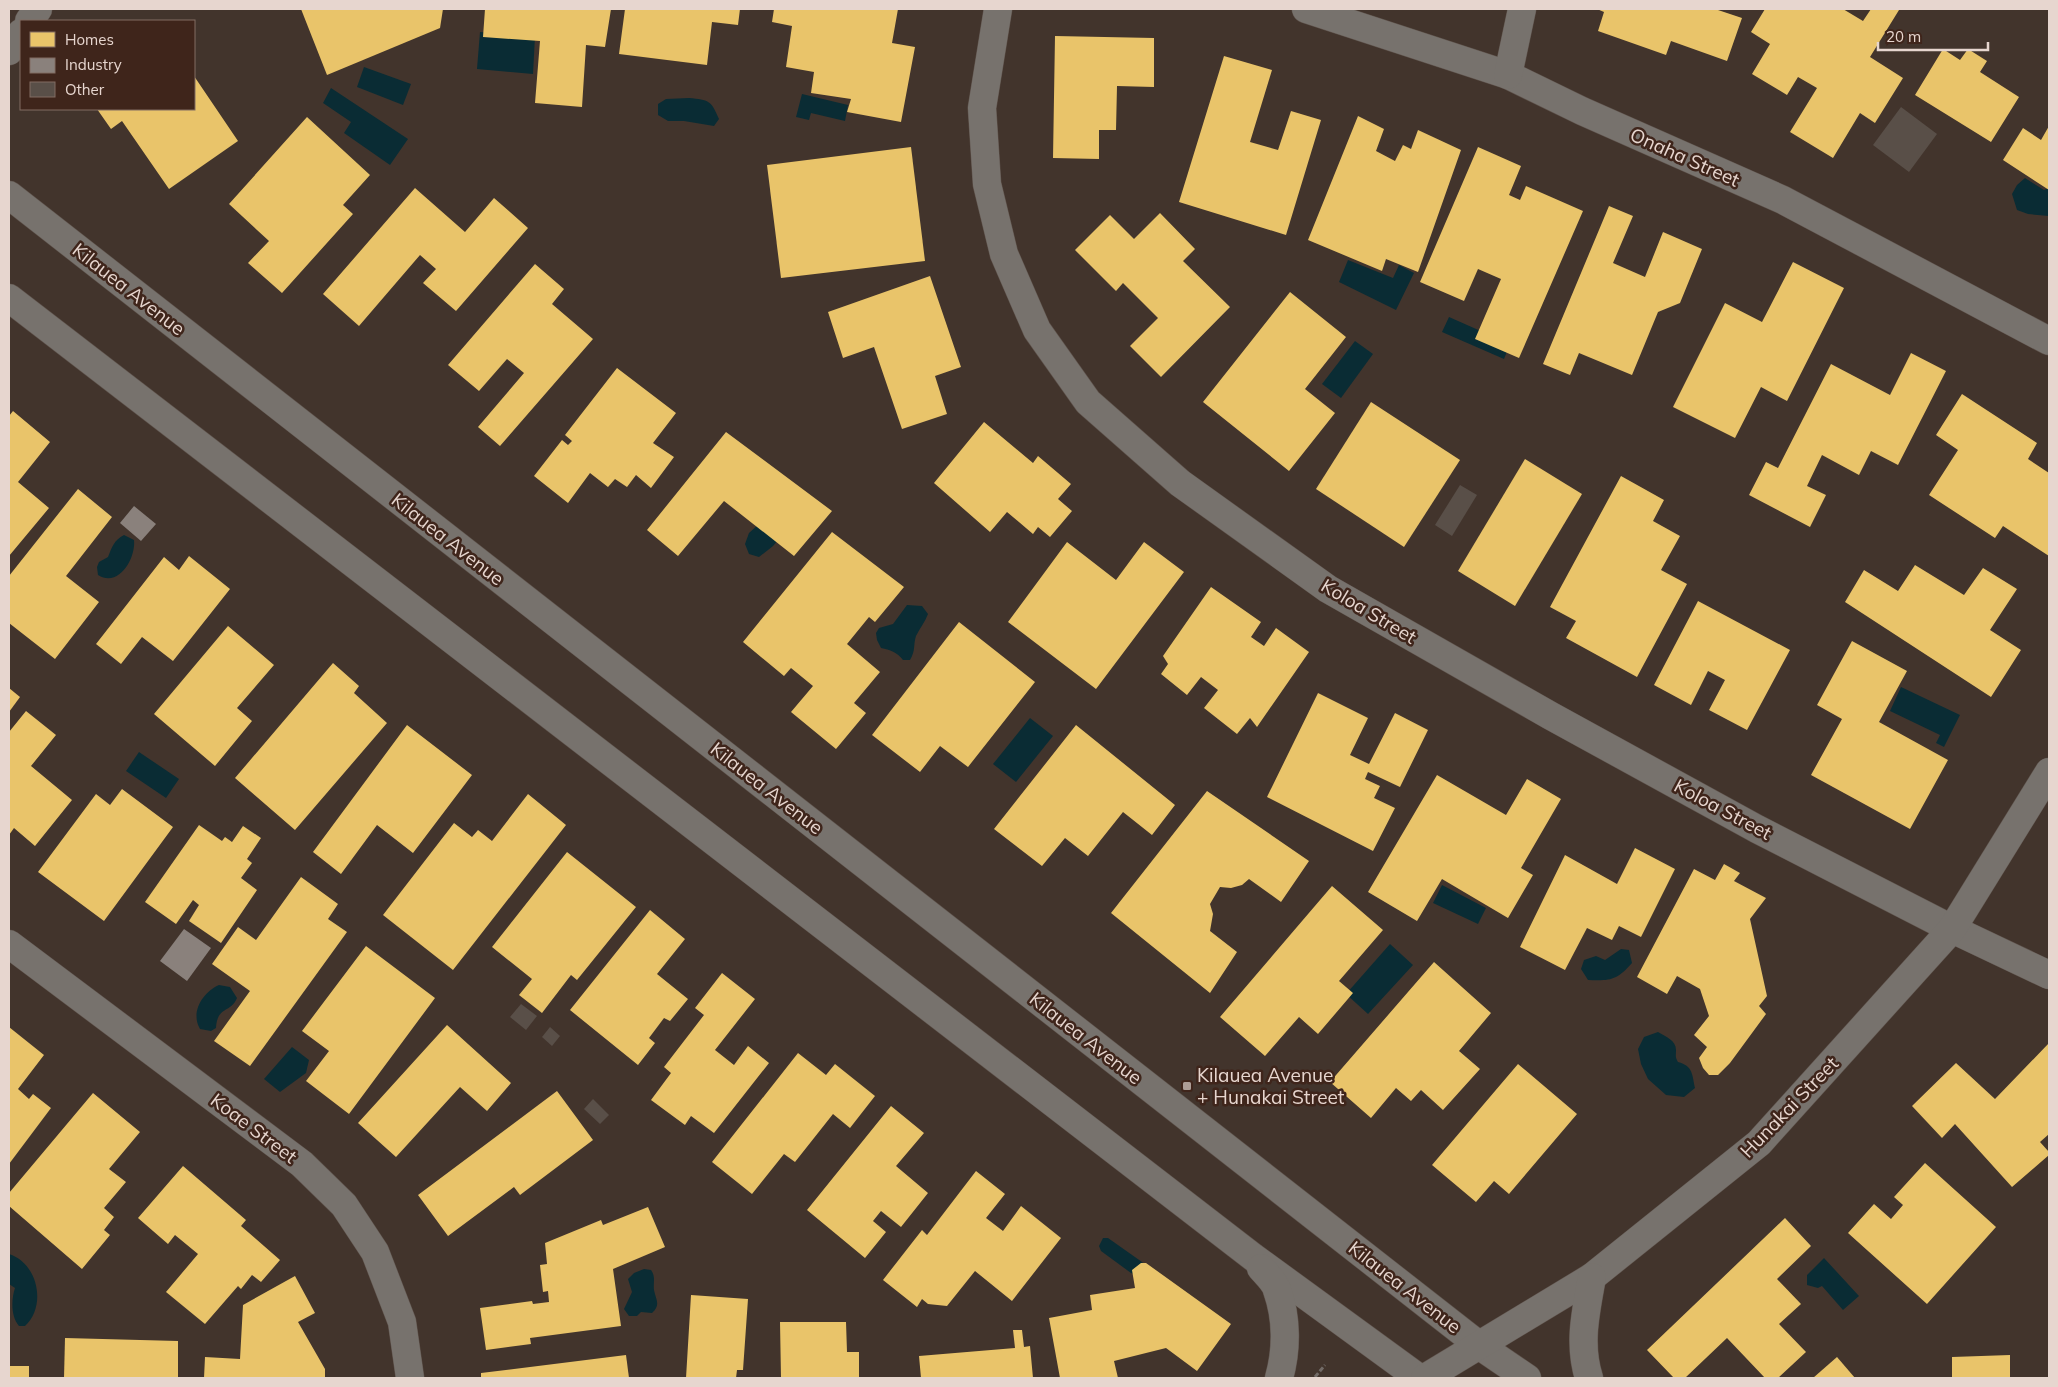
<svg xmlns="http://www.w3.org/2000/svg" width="2058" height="1387" viewBox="0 0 2058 1387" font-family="Mulish,sans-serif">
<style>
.water{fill:#0a2c34}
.homes{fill:#e9c46a}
.industry{fill:#8a817c}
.building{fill:#594f48}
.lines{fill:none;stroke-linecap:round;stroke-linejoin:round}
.minor-casing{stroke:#5e524b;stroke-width:29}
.tertiary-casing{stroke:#5e524b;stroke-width:29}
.path{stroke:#726b67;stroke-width:3;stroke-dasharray:5 2.5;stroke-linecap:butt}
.minor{stroke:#77726d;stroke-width:28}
.tertiary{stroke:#77726d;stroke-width:28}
.poi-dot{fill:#ad9d96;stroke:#3f251b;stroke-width:2}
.labels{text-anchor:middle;stroke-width:5;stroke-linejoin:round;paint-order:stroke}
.street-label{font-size:19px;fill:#e7d6cf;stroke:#3f251b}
.poi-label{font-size:19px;fill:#e7d6cf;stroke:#3f251b;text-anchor:start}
</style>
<rect width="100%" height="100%" fill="#42342c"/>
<g class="water">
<polygon points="480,32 535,36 533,74 477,69"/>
<polygon points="364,67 411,84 403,105 357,87"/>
<polygon points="331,88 408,139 390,165 344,133 351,122 323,103"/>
<polygon points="802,94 848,105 845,121 811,113 809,120 796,117"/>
<path d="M689,98c20,2 22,2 30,21l-5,7 -30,-5h-16l-10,-6v-11l8,-5z"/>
<polygon points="2025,178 2044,190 2049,188 2049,216 2028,214 2017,210 2012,194 2017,185"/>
<polygon points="1348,260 1393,278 1399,265 1414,273 1396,310 1339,282"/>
<polygon points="1449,317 1510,344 1504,359 1442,332"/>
<polygon points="1355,341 1373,354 1341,398 1322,384"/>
<polygon points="759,524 784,533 773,546 759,557 749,554 745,544 749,533"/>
<path d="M124,535l10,5c2,18 -15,48 -36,35l-1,-8 2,-5 9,-5c4,-10 6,-17 16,-22z"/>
<path d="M907,605l15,1 6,8c-3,8 -8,14 -12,22 -3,9 0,14 -6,24h-7c-6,-8 -13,-10 -22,-12l-4,-8 -1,-7 3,-5 14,-4z"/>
<polygon points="1901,687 1960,715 1944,747 1936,743 1940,735 1890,711"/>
<polygon points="1030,718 1053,736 1016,782 993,764"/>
<polygon points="139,752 179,779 166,798 126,771"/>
<polygon points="1442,885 1486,908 1478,924 1433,903"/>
<polygon points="1390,944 1413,965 1368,1014 1346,994"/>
<path d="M1621,949l8,1 3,13c-15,17 -21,18 -44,17l-7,-11 3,-9 12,-4 9,4z"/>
<path d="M219,985l11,2 7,11c-6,15 -20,8 -21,30l-5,3 -11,-2c-10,-17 3,-37 19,-44z"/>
<path d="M1658,1032c8,5 18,8 18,18 0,6 -1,7 2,12 15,4 14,12 17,26l-11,9 -18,-2 -18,-16 -7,-15 -3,-15 6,-12z"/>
<polygon points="292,1047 309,1060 306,1073 280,1092 264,1079"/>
<polygon points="1103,1238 1108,1238 1142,1262 1145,1265 1136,1275 1131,1273 1101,1251 1099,1246"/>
<path d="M9,1254c29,9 38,52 16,72h-6c-8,-9 -8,-26 -4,-38l-6,-4z"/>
<polygon points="1824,1258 1859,1296 1843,1310 1822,1286 1818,1288 1807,1285 1807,1275"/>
<path d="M644,1269l7,1c5,7 2,12 3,20 2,10 7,15 -2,23l-11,-1 -4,4h-8l-5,-7 8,-17 -4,-13 6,-6z"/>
</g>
<g class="homes">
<polygon points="301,9 443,9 440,28 327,75"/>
<polygon points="485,9 611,9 605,47 586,45 582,107 535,103 540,41 483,37"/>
<polygon points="625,9 740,9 738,25 712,22 707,65 619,54"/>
<polygon points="774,9 898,9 892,43 915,47 901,122 847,112 851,99 811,93 814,72 786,67 792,26 772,22"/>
<polygon points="1597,9 1715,9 1742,18 1727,61 1671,41 1666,55 1598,31 1604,12"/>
<polygon points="1765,9 1843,9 1863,21 1871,9 1899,10 1870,57 1903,78 1875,123 1860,113 1833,158 1790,132 1817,88 1798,77 1787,95 1752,74 1770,44 1751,32"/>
<polygon points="1055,36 1154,38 1154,87 1117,86 1116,130 1099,130 1099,159 1053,158"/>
<polygon points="1943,49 1960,60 1968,49 1987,61 1980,72 2019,97 1991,142 1915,95"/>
<polygon points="1224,56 1272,70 1250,142 1278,150 1291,111 1321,120 1286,235 1179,202"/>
<polygon points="194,76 238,141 169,189 122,121 111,129 97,109 194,109"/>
<polygon points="1358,116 1384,129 1376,151 1395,161 1403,145 1411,149 1418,130 1461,150 1418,272 1386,259 1382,271 1308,240"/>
<polygon points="307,117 370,175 343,205 353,214 282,293 248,263 269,241 229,204"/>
<polygon points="2049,126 2049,190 2003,160 2023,128 2041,140"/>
<polygon points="911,147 925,261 781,278 767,165"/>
<polygon points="1478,147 1521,166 1509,195 1520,200 1526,186 1583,211 1519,358 1475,339 1501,279 1478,269 1464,301 1420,282"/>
<polygon points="415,188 465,232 494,198 528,228 456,311 423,283 436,269 420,255 359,326 323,294"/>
<polygon points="1609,206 1633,216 1613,263 1645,277 1663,232 1702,249 1680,303 1658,312 1632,375 1579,353 1570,375 1543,364"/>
<polygon points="1160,213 1195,249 1183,261 1230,307 1161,377 1130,346 1158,318 1123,283 1116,291 1075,250 1110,215 1134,239"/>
<polygon points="1793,262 1844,288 1787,401 1761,387 1735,438 1673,407 1725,303 1762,322"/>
<polygon points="535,264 564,289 552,304 593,339 500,446 478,427 524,373 507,359 479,391 448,365"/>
<polygon points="930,276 961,367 935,376 947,414 902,429 874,347 843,358 828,312"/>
<polygon points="1290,292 1346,337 1305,389 1335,413 1289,471 1203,402"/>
<polygon points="1911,353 1946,371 1898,465 1871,451 1859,475 1822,455 1807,486 1826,495 1810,527 1749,495 1766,462 1778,468 1831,364 1890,395"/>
<polygon points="617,368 676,413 653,443 674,457 651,488 636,475 627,487 615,479 608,487 590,473 568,503 534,476 562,440 568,445 572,441 565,435"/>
<polygon points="1962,394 2037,443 2028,459 2049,473 2049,556 2003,526 1995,538 1929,495 1958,450 1936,435"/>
<polygon points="1371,402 1460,460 1404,547 1316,489"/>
<polygon points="13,411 50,442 18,482 49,508 9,556 9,416"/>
<polygon points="984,422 1033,463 1038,456 1071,484 1058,499 1072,511 1050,537 1038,527 1033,534 1007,512 990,532 934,483"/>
<polygon points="726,432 832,511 794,556 724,501 678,556 647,530"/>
<polygon points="1525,459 1582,494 1515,606 1458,571"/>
<polygon points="1621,476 1664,500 1653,521 1680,536 1661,570 1687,584 1637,677 1566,638 1576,621 1550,607"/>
<polygon points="78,489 112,517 66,576 99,602 55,659 9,623 9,576"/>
<polygon points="832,532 904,587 875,622 869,617 847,644 880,672 854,703 866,713 836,749 791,712 813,686 791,668 784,676 743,642"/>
<polygon points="1067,542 1116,580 1144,542 1184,572 1096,689 1008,622"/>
<polygon points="189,556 230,589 173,661 142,637 121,664 96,644 164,557 179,570"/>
<polygon points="1915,565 1964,595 1983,568 2017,589 1990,630 2021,650 1991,697 1845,602 1864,570 1898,591"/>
<polygon points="1211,587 1261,622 1251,637 1264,646 1276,628 1309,652 1257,727 1250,718 1237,734 1204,708 1218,690 1201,677 1187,695 1161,674 1168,664 1163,656"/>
<polygon points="1698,601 1790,650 1747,730 1709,710 1725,680 1708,671 1691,705 1654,685"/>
<polygon points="959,622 1035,682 968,767 940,746 920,772 872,735"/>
<polygon points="228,626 274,665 237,708 252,721 215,766 154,714"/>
<polygon points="1852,641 1907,671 1879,722 1948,760 1910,829 1811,775 1842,719 1817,705"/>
<polygon points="333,663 359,686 354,693 387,723 295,830 235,778"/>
<polygon points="9,688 20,697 9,712"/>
<polygon points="1318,693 1368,718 1350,755 1369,764 1395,713 1428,730 1400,787 1368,772 1365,779 1380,786 1374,798 1395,808 1373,851 1267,797"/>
<polygon points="26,711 56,735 31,766 72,800 35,846 14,828 9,835 9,732"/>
<polygon points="407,725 472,775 413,853 377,825 341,874 313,852"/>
<polygon points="1076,725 1175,805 1152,835 1123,812 1088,856 1065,838 1042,866 994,829"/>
<polygon points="1437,775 1506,815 1527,779 1561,799 1521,868 1533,875 1508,918 1442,879 1417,921 1368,892"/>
<polygon points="122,789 173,827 104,921 38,872 96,794 110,805"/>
<polygon points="1207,791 1309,861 1281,902 1249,879 1242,885 1231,888 1220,887 1210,904 1213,914 1210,931 1237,952 1210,993 1111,913"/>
<polygon points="528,794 566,825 453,970 383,915 454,823 472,837 478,830 492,841"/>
<polygon points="199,825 222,841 225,837 232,842 243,826 261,838 247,859 252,863 241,878 257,890 221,943 189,921 199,905 193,900 176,924 145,902"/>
<polygon points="1635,848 1675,869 1641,937 1619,926 1612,940 1587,928 1565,970 1520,947 1565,855 1617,884"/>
<polygon points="567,852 636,907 577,980 571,975 542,1013 519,995 532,979 492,947"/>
<polygon points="1724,864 1740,873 1734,881 1766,898 1750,919 1767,996 1759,1006 1766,1014 1730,1063 1718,1075 1709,1075 1703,1068 1699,1058 1707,1047 1694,1035 1709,1016 1700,989 1677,976 1667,994 1637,977 1694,869 1715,880"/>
<polygon points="301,877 338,904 328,919 347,932 250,1066 214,1041 250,991 212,964 238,927 256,940"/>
<polygon points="1332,886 1383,930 1339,981 1353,993 1318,1034 1299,1017 1265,1056 1220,1017"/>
<polygon points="650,910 685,939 657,974 688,999 670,1021 664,1018 649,1038 655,1043 638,1065 570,1010"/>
<polygon points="366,946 435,998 349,1114 306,1081 329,1051 302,1031"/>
<polygon points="1434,962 1491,1013 1459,1051 1480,1069 1443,1110 1421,1090 1411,1101 1396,1088 1371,1118 1330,1082"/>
<polygon points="722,973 755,999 715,1050 734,1065 748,1046 769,1063 714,1133 691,1116 685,1125 651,1100 671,1073 664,1067 704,1015 695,1008"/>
<polygon points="447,1025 511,1083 487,1111 460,1087 396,1157 358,1123"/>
<polygon points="9,1027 44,1055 18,1089 29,1099 33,1094 51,1108 9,1164"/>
<polygon points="2049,1043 2049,1134 2040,1142 2049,1152 2049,1155 2012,1187 1955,1124 1942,1138 1912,1106 1956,1063 1995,1099"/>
<polygon points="798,1053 826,1075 835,1064 875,1096 850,1128 833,1114 795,1162 784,1154 752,1194 712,1162"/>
<polygon points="1518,1064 1577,1114 1509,1194 1494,1181 1476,1202 1432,1165"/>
<polygon points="557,1091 593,1140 520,1195 514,1187 448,1236 418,1195"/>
<polygon points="93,1093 140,1132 109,1169 126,1182 104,1208 114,1217 104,1230 110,1235 82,1269 9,1206 9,1193"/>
<polygon points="891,1106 924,1133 896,1166 928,1193 901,1227 881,1211 873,1221 886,1232 865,1258 807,1210"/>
<polygon points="1925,1163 1996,1227 1927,1304 1848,1233 1874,1204 1891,1219 1903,1205 1894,1197"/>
<polygon points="183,1166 246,1220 241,1226 280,1260 261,1282 252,1275 241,1289 238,1286 205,1324 166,1292 198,1254 175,1235 168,1244 138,1218"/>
<polygon points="976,1171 1005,1194 986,1218 1003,1231 1021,1206 1061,1238 1012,1301 975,1271 947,1306 928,1304 922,1299 917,1307 883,1280 922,1230 927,1235"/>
<polygon points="648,1207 665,1247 613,1269 621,1326 530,1338 531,1344 486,1350 480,1308 532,1301 533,1304 549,1302 548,1291 543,1292 540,1265 547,1264 545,1243 601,1220 603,1225"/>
<polygon points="1785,1218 1811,1246 1777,1279 1801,1304 1779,1324 1806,1352 1778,1378 1765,1378 1727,1338 1685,1378 1674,1378 1647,1350"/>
<polygon points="1141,1263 1146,1263 1231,1324 1197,1371 1166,1348 1114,1361 1118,1378 1060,1378 1049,1318 1092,1310 1090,1295 1135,1288 1132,1270"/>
<polygon points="295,1276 315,1313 298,1322 325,1369 325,1378 204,1378 205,1357 240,1359 243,1305"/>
<polygon points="691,1295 748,1299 743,1370 737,1370 736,1378 686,1378"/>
<polygon points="780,1322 846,1322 847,1352 859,1352 859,1378 781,1378"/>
<polygon points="1013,1330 1022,1330 1024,1347 1030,1346 1033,1378 921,1378 919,1356 1015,1348"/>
<polygon points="65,1338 178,1341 178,1378 64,1378"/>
<polygon points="626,1355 629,1378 481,1378 481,1373"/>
<polygon points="2010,1355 2010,1378 1952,1378 1952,1357"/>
<polygon points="1837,1357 1855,1378 1813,1378"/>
<rect x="9" y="1366" width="20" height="12"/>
</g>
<g class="industry">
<polygon points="134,506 156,524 141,541 120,523"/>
<polygon points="184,929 211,948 187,981 160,961"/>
</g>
<g class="building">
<polygon points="1901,107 1937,134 1909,172 1873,145"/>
<polygon points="1460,485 1477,495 1452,536 1435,525"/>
<polygon points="521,1004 537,1016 526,1030 510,1017"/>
<polygon points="550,1027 560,1036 552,1046 542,1037"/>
<polygon points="593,1099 609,1115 600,1124 584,1109"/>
</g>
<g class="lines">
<defs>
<g id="minor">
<polyline points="998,9 982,108 987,184 1004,254 1037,330 1088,402 1180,483 1328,589 1551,716 1757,829 1952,929 2049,975"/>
<polyline points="1306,9 1508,75 1582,111 1783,200 2049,341"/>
<polyline points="29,21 38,9"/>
<polyline points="9,51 21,33"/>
<polyline points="1508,75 1522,9"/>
<polyline points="9,944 302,1164 344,1205 375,1252 402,1322 410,1378"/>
</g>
<g id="tertiary">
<polyline points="9,195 1425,1303 1480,1346 1527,1378"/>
<polyline points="9,298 1253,1257 1419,1378"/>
<path d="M1261,1268c5,6 14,14 16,22 10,28 10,60 2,88"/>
<polyline points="1425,1378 1592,1277 1759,1143 1952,929 2049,772"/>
<path d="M1589,1378c-11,-34 -3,-67 3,-101"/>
</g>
</defs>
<use href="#minor" class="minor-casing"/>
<use href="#tertiary" class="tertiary-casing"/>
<polyline class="path" points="1315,1377 1325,1365"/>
<use href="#minor" class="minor"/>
<use href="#tertiary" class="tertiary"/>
</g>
<rect class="poi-dot" x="1182" y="1081" width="10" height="10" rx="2.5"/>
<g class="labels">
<g class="street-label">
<text transform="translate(1685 157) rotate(24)" y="7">Onaha Street</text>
<text transform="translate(129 289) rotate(38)" y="7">Kilauea Avenue</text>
<text transform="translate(448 539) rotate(38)" y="7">Kilauea Avenue</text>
<text transform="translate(1369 611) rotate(31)" y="7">Koloa Street</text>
<text transform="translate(767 788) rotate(38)" y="7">Kilauea Avenue</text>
<text transform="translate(1723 809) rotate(28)" y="7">Koloa Street</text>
<text transform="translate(1086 1038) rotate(38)" y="7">Kilauea Avenue</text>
<text transform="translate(1789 1107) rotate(-46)" y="7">Hunakai Street</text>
<text transform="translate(254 1128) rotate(37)" y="7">Koae Street</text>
<text transform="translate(1405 1287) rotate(38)" y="7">Kilauea Avenue</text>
</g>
<g class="poi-label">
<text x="1197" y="1082">Kilauea Avenue<tspan x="1197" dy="22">+ Hunakai Street</tspan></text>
</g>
</g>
<rect width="2058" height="1387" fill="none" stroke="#e7d6cf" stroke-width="20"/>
<rect x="20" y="20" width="175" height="90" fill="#3f251b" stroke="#826c63"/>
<rect x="30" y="32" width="25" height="15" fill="#e9c46a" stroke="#826c63"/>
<text x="65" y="45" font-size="15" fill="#e7d6cf">Homes</text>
<rect x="30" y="58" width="25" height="15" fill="#8a817c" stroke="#826c63"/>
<text x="65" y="70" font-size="15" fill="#e7d6cf">Industry</text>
<rect x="30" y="82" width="25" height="15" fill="#594f48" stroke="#826c63"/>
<text x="65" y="95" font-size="15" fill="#e7d6cf">Other</text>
<path d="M1878 42v8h110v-8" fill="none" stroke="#e7d6cf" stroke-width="2.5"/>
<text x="1886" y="42" font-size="15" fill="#e7d6cf" stroke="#3f251b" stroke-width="4" paint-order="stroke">20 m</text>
</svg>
